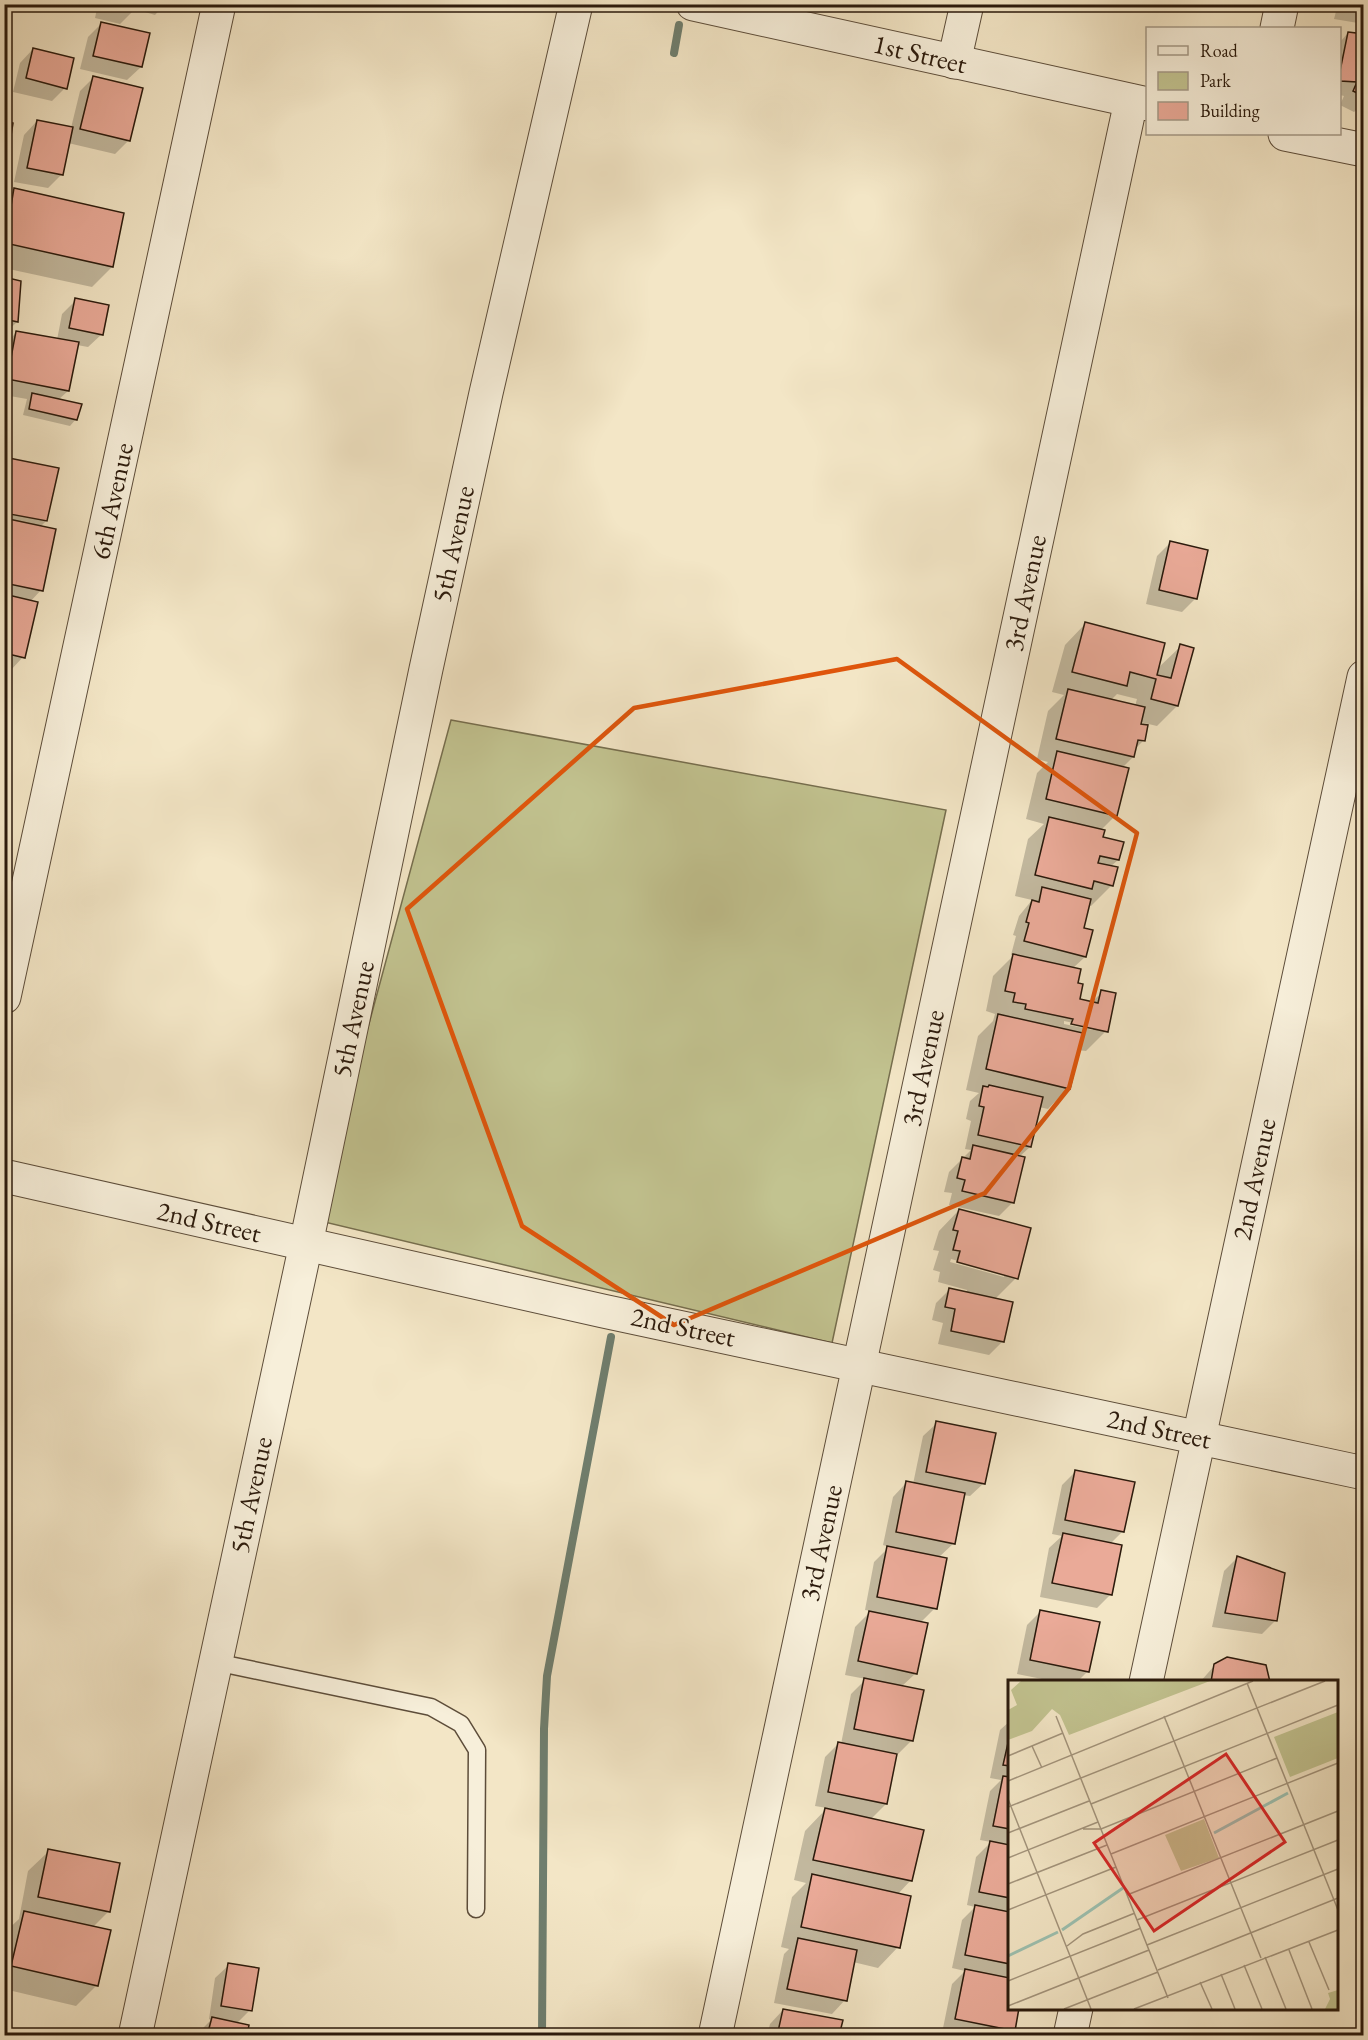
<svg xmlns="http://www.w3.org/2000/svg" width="1368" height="2040" viewBox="0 0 1368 2040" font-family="'EB Garamond',serif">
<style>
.green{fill:#c2c390;stroke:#766e4e;stroke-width:1.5}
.shadow{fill:#0003;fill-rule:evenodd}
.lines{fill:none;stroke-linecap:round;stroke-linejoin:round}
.stream{stroke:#6f7e6e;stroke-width:8}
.building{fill:#eaaa98;stroke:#2b1a0c;stroke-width:1.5}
.service-casing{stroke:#5d4d3a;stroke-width:19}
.minor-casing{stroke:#5d4d3a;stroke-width:35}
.service{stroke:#f7efda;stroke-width:16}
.minor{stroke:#f7efda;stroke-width:33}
.marked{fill:none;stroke:#df560c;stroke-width:4.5;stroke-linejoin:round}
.labels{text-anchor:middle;stroke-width:4.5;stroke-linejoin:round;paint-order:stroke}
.street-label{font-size:27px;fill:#2b1a0c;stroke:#f7efda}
.inset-river{fill:none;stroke:#9cc0b0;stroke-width:3}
.inset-road{fill:none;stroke:#a3947c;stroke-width:1.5}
.view{fill:#d62828;fill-opacity:0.15;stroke:#d62828;stroke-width:3}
.inset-edge{fill:none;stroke:#2b1a0c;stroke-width:3}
</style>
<rect width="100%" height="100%" fill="#f3e6c6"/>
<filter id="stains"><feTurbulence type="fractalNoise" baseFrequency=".00333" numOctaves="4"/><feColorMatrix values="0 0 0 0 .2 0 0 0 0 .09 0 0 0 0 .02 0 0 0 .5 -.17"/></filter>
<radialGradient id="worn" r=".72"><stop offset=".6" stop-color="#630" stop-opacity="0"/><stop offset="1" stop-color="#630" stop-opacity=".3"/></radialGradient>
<polygon class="green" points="451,720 946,810 832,1343 316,1220"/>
<g class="shadow">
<polygon points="98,4 165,4 155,15 135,9 120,24 95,18"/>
<polygon points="1338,4 1364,4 1364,24 1334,19"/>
<polygon points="102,23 141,67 127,80 80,69 88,37"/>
<polygon points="1348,33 1364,36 1364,103 1354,112 1340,105 1344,96 1340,95 1340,42"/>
<polygon points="33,49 65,88 52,101 13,92 20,63"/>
<polygon points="93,78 129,140 115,154 68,143 62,174 48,188 14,182 24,135 37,121 71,128 80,91"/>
<polygon points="15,190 112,267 92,287 4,268 4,200"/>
<polygon points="4,279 17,322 4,334"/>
<polygon points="76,300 102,334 88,347 77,345 68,391 58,400 76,419 70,426 23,415 27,399 4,395 4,345 17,332 57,340 62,314"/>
<polygon points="4,459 46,521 40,527 41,590 30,602 23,657 10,671 4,670"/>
<polygon points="1170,543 1196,598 1182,612 1146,604 1157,556"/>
<path d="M1085,624l72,45 24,-23 -4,60 -20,20 -17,-4 3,19 -8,8 -2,8 -11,11 -6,47 -15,15v8l17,22 -8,7 2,18 -21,21 -3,-1 -6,24 3,28 -12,11 5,32 13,3 11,-11 4,39 -20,20 -9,-1 -9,38 -20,21 -9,-2 -9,40 -11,10 4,1 -11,45 -13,13 -50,-11 3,-12 -8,-1 5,-20 22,-22 -6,-1 6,-28 -5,-2 4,-18 9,-8 -13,-3 12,-54 15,-15 2,-7 -9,-3 7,-35 21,-21h-3l5,-19 -3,-1 6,-19 13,-16 -17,-4 13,-57 16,-15 -18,-5 11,-46 11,-11 -11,-3 11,-48 16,-16 -12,-3 13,-47zM1117,694l20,5 -2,7 -25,-5zM1064,1021l29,6v3l-29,-6z"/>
<path d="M959,1210l57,68 -21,21 8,42 -14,14 -51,-11 5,-21 -11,-3 4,-17 14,-14 16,4 1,-3 -29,-8 2,-10 -7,-2 6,-19 -6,-1 6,-19zM951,1259l53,14v4l-54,-15z"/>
<polygon points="937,1423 984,1483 970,1496 963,1495 954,1543 938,1558 935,1608 920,1623 916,1673 901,1687 912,1740 898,1754 896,1753 886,1804 870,1820 911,1880 897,1895 898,1947 878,1968 853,1962 845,2000 832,2014 774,2003 784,1954 789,1949 781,1947 792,1897 806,1883 794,1880 805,1831 827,1808 815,1806 825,1757 838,1744 841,1744 851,1694 866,1679 845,1675 855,1627 871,1611 865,1610 874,1562 889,1547 883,1545 893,1497 906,1483 913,1484 923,1436"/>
<polygon points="1076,1471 1123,1531 1110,1544 1110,1595 1097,1608 1040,1597 1049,1548 1062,1536 1052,1534 1062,1485"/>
<polygon points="1238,1557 1276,1620 1262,1634 1212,1627 1224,1571"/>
<polygon points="1041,1611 1088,1671 1077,1682 1057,1682 1017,1674 1027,1625"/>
<polygon points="1215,1665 1269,1682 1200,1682"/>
<polygon points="1010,1721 1010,2008 1013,2030 1008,2036 949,2036 951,2034 942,2033 952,1984 965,1971 952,1968 962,1920 975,1907 967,1905 976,1857 991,1842 980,1840 990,1791 1001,1780 990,1778 1000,1730"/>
<polygon points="49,1851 109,1911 92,1928 97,1985 76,2006 4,1989 4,1933 19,1919 28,1871"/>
<polygon points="229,1965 250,2010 236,2024 245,2036 198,2036 199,2032 211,2020 209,2019 215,1978"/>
<polygon points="783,2010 838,2036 767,2036 770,2024"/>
</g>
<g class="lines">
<g class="stream">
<polyline points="674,53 679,25"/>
<polyline points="542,2036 544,1729 547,1676 611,1337"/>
</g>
</g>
<g class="building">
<polygon points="4,4 13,4 4,38"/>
<polygon points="101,22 150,33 142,67 93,56"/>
<polygon points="1348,32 1364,34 1364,96 1353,91 1357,82 1340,81 1340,71"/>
<polygon points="33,48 74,58 67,89 26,78"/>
<polygon points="93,76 143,88 130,141 80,129"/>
<polygon points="37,120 73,127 63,175 27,168"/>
<polygon points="4,121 13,123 6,167 4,167"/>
<polygon points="14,188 124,213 113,267 5,243"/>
<polygon points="4,277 21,281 18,322 4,319"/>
<polygon points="75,298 109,305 103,335 69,328"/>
<polygon points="16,331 79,342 69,391 7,379"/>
<polygon points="32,393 82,404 77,420 29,409"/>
<polygon points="4,457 59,468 47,521 4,513"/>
<polygon points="4,518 56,529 43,591 4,583"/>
<polygon points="1170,541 1208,550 1197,599 1159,590"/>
<polygon points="4,594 38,602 25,658 4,653"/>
<polygon points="1085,622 1165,643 1157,675 1171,678 1180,644 1194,648 1178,706 1151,699 1156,679 1130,672 1127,686 1072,672"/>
<polygon points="1068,689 1145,707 1141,724 1148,725 1145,741 1138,740 1134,757 1056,739"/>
<polygon points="1057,751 1129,768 1117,816 1046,799"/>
<polygon points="1049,817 1105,830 1103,837 1124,842 1119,860 1100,856 1098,863 1118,867 1113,886 1094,881 1092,889 1035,875"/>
<polygon points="1042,887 1091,899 1084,928 1093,930 1086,957 1024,941 1029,923 1026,922 1032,900 1039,902"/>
<polygon points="1013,954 1081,969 1078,983 1083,984 1080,999 1098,1003 1101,990 1116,993 1108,1032 1071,1024 1073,1019 1025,1009 1026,1004 1013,1002 1015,993 1005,991"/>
<polygon points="998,1014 1083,1033 1070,1089 986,1069"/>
<polygon points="989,1085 1043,1097 1031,1147 978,1135 984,1107 979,1106 983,1086 988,1087"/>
<polygon points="973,1145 1025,1157 1014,1203 962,1191 965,1180 957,1178 962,1157 970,1159"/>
<polygon points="959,1209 1031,1228 1018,1279 957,1262 960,1251 953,1250 958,1231 953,1230"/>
<polygon points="949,1288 1013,1302 1004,1342 951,1331 955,1309 945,1307"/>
<polygon points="936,1421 996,1433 985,1484 926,1472"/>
<polygon points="1075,1470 1135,1482 1124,1532 1065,1520"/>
<polygon points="906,1481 965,1493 955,1544 896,1532"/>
<polygon points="1063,1533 1122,1545 1112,1595 1052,1583"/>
<polygon points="887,1546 947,1558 937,1609 877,1597"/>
<polygon points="1237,1556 1285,1573 1277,1621 1225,1613"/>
<polygon points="1040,1610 1100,1622 1089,1672 1030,1660"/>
<polygon points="869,1611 928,1623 917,1674 858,1661"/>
<polygon points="1227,1657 1266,1665 1270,1682 1211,1682 1214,1664"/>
<polygon points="864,1678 924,1690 913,1741 854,1729"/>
<polygon points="1010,1734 1010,1766 1003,1765"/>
<polygon points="838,1742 897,1754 887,1804 828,1792"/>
<polygon points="1003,1776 1010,1777 1010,1829 993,1826"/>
<polygon points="825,1808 924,1830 912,1881 813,1860"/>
<polygon points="990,1841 1010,1845 1010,1898 979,1892"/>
<polygon points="48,1849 120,1863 110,1912 38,1897"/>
<polygon points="812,1874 911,1896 900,1948 801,1927"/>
<polygon points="975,1905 1010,1912 1010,1964 965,1955"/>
<polygon points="24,1911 111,1930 98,1986 11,1966"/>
<polygon points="798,1938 857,1950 847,2001 787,1989"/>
<polygon points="228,1963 259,1968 252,2011 221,2006"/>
<polygon points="965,1969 1010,1978 1010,2008 1019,2008 1015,2031 955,2019"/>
<polygon points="783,2009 843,2020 839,2036 777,2036"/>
<polygon points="212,2017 249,2025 247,2036 207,2036"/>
</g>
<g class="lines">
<defs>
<polyline id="service" points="215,1662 431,1707 461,1724 477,1750 476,1909"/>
<g id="minor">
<polyline points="693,4 1148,104"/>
<polyline points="1277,28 1282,4"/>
<polyline points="954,62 967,4"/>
<polyline points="1285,134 1364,150"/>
<polyline points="4,997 219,4"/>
<polyline points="4,1176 603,1311 1364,1473"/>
<polyline points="1146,1682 1364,677"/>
<polyline points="135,2036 306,1244 426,669 486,393 576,4"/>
<polyline points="715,2036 1131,101"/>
<polyline points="1070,2036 1076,2008"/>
</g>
</defs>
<use href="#service" class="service-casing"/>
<use href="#minor" class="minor-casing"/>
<use href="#service" class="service"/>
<use href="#minor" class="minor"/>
</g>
<path class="marked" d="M897,659l240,174 -68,255 -84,105 -311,132 -152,-99 -115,-317 227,-201z"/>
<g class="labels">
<g class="street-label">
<text transform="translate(920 54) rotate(13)" y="9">1st Street</text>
<text transform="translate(112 501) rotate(-78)" y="9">6th Avenue</text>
<text transform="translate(453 544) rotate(-78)" y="9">5th Avenue</text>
<text transform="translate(1025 593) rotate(-78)" y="9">3rd Avenue</text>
<text transform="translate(353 1019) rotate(-78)" y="9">5th Avenue</text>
<text transform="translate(923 1068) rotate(-78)" y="9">3rd Avenue</text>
<text transform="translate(1254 1179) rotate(-78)" y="9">2nd Avenue</text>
<text transform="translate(209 1222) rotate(13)" y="9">2nd Street</text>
<text transform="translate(683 1327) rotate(12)" y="9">2nd Street</text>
<text transform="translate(1159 1429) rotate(12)" y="9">2nd Street</text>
<text transform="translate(251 1495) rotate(-78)" y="9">5th Avenue</text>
<text transform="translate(821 1543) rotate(-78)" y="9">3rd Avenue</text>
</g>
</g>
<g transform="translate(1008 1680)">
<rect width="330" height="330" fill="#f3e6c6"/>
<path d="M13,1h189l-141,54 -9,-20 -8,-6 -20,22 -24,9v-30l9,-5 -6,-15zM330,32v46l-48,19 -16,-40zM196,139l15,39 -38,13 -16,-36zM330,310v19h-13l5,-10 -2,-6z" fill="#c2c390"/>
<path class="inset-river" d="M206,153l74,-40M54,250l61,-42M0,276l50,-24"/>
<path class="inset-road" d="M239,3l91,227M48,36l112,282M156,36l97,242M24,66l10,22M0,76l55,-23M0,101l245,-100M0,119l83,210M83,124l247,-99M0,127l317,-126M75,149h18l176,-71M0,153l81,-32M103,174l227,-91M0,178l90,-36M0,204l99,-39M119,215l211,-84M0,230l108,-43M129,240l201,-80M301,262l20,48M139,265l191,-76M59,266l16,-12 52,-21M281,270l23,59M257,277l21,52M236,285l18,44M150,290l180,-72M213,294l14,35M0,301l133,-53M192,302l12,27M0,326l141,-56M56,329l94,-37M126,329l204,-79"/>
<path class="view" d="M218,74l59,88 -131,89 -60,-88z"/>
<rect width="330" height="330" class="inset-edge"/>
</g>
<rect width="1368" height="2040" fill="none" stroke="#f3e6c6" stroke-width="24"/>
<rect x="6" y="6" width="1356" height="2028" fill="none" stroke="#2b1a0c" stroke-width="3"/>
<rect x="12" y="12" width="1344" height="2016" fill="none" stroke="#2b1a0c" stroke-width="1.5"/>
<rect x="1146" y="27" width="195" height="108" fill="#f7efda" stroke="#a59a88" stroke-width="1.5"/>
<rect x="1158" y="46" width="30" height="9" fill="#f7efda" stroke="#a59a88" stroke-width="1.5"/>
<text x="1200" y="57" font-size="18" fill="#2b1a0c">Road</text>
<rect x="1158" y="72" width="30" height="18" fill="#c2c390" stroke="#a59a88" stroke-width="1.5"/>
<text x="1200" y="87" font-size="18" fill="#2b1a0c">Park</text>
<rect x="1158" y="102" width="30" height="18" fill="#eaaa98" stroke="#a59a88" stroke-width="1.5"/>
<text x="1200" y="117" font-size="18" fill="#2b1a0c">Building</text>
<rect width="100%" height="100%" filter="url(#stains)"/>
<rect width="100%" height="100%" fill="url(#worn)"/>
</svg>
